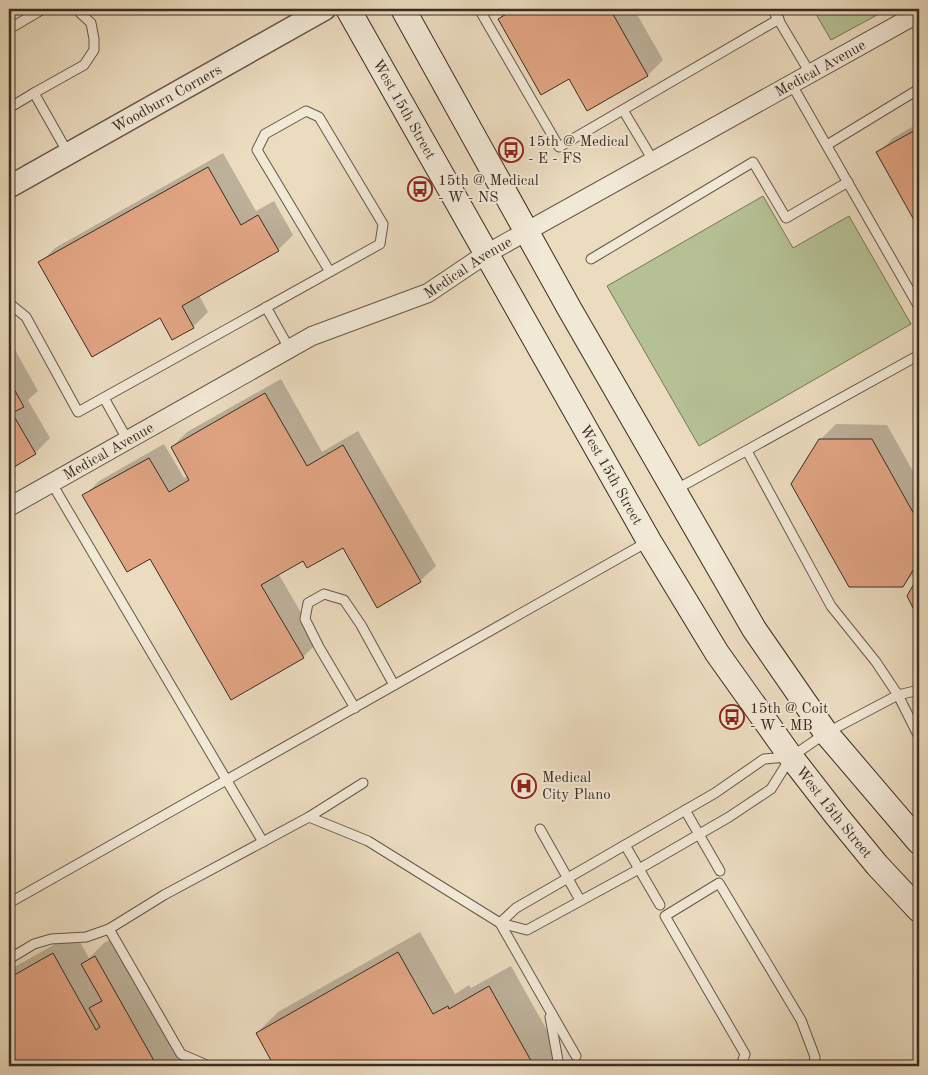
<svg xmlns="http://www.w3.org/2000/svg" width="928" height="1075" viewBox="0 0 928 1075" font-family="'Old Standard TT',serif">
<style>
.green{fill:#b5c195;stroke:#78765a}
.shadow{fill:#0003}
.building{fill:#e1a483;stroke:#3a2c20}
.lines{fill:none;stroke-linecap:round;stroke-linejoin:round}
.service-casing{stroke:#665848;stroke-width:11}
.minor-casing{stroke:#665848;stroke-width:20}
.tertiary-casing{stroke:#665848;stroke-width:24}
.secondary-casing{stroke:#3a2c20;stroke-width:26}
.service{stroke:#f2e8d6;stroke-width:9}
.minor{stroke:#f2e8d6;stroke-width:18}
.tertiary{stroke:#f2e8d6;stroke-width:21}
.secondary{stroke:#f2e8d6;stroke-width:24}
.labels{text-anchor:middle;stroke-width:4;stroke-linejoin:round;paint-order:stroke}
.street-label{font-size:15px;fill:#3a2c20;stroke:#f2e8d6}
.poi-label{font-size:15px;fill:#3a2c20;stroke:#f2e8d6;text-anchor:start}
</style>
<rect width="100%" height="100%" fill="#ebdcc0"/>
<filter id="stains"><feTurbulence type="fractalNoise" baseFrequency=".004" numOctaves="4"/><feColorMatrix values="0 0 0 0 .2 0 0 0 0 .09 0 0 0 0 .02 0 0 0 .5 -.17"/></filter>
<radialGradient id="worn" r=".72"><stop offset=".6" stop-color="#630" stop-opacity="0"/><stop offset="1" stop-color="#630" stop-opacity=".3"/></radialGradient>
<g class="green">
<polygon points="813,9 888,9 831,40"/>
<polygon points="763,196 793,248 849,216 911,324 699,446 607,286"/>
</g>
<g class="shadow">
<polygon points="509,9 634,9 663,60 648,75 587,109 569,78 499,19"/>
<polygon points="919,123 919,227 878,153 893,138"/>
<polygon points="223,153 256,211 274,201 293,235 278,250 199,295 208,312 193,327 173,338 161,316 40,263 55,248"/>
<polygon points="9,339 38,391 28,400 50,438 35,453 12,466 16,473 9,480"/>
<polygon points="281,379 322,452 358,431 436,566 420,581 343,546 303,559 278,573 318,642 303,657 150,558 84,496 99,481 164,444 184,478 188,476 172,447 187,432"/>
<polygon points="836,424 887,425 919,482 919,568 902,586 820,440"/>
<polygon points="420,932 455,994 469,985 471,988 511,966 567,1066 276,1066 257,1033 278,1012"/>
<polygon points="75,933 89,958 104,943 116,936 190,1066 9,1066 9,970"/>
</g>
<g class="building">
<polygon points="515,9 610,9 648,76 587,111 569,79 541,95 498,19"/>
<polygon points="919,128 919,229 876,152"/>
<polygon points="208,167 241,225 258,215 279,251 182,306 194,328 172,340 160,318 92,357 38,262"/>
<polygon points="9,380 24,407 12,413 36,454 9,470"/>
<polygon points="265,393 307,466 343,445 421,582 377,608 343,548 307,568 303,561 261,585 304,658 231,700 150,559 127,572 82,495 149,458 169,492 189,480 171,447"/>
<polygon points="819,439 872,439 919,523 919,560 903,587 849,587 791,484"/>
<polygon points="919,575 919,620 907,596"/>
<polygon points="398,952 433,1014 448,1006 449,1009 489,986 534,1066 274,1066 256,1033"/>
<polygon points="53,953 96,1030 100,1027 89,1008 102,1001 81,964 95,956 157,1066 9,1066 9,978"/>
</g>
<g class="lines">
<defs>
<g id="service">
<polyline points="479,9 559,147 779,19"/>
<polyline points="772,9 810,73"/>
<polyline points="9,29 43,9"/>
<polyline points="792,85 919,307"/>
<polyline points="9,108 34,93"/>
<polyline points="623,110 654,162"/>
<polyline points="827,145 919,89"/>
<polyline points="68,153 34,93 84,65 94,50 94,39 91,23 76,9"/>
<polyline points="591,259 753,162 786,218 848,182"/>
<polyline points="9,303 26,317 78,412 380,244 383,224 319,117 306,111 265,134 257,150 330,272"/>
<polyline points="266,307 289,348"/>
<polyline points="104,398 127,439"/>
<polyline points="747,451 831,606 876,662 898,695 919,690"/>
<polyline points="51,482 263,842"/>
<polyline points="675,490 919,355"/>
<polyline points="355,708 319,647 305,619 308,603 324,594 344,600 361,625 394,685"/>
<polyline points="685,810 720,871"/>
<polyline points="309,817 363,783"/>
<polyline points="540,829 580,900"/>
<polyline points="625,845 660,905"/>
<polyline points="9,903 649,541"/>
<polyline points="500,923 516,908 715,793 764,759 787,757"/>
<polyline points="500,923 576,1056"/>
<polyline points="109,929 181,1054 209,1066"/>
<polyline points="9,959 34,944 51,939 86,937 109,929 164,895 309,817 368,841 500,923 527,930 639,869 729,817 771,789 791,757 826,733 898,695 919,737"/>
<polyline points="550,1017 559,1066"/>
<polyline points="741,1066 745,1054 665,916 719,883 801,1020 815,1057 813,1066"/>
</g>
<g id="minor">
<path id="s1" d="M9,507l303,-171 116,-43 58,-39 433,-241"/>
</g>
<g id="tertiary">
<path id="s2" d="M9,187l316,-178"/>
</g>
<g id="secondary">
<path id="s3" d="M348,9l301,532 68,112 74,104 45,58 41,50 42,45"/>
<polyline points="403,9 569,308 754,629 826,733 919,842"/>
</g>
</defs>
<use href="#service" class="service-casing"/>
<use href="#minor" class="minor-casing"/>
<use href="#tertiary" class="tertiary-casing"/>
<use href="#secondary" class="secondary-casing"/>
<use href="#service" class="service"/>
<use href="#minor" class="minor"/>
<use href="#tertiary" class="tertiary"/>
<use href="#secondary" class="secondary"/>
</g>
<defs>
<symbol id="bus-ring" viewBox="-11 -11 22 22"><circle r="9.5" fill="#f2e8d6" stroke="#8f2418" stroke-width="1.5"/><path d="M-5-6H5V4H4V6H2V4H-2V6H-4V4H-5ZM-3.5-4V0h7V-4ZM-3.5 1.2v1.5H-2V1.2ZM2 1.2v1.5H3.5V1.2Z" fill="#8f2418"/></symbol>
<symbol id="hospital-ring" viewBox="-11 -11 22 22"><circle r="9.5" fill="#f2e8d6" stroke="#8f2418" stroke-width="1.5"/><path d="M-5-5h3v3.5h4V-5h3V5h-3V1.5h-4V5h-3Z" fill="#8f2418"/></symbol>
</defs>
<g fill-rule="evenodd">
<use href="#bus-ring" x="497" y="136" width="28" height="28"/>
<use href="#bus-ring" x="406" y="175" width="28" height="28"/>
<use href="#bus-ring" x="718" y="703" width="28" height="28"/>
<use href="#hospital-ring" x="510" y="772" width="28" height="28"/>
</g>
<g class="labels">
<g class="street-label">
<text dy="5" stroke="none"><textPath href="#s1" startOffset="924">Medical Avenue</textPath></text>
<text dy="5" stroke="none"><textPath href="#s2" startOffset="181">Woodburn Corners</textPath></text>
<text dy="5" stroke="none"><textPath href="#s3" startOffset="115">West 15th Street</textPath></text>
<text dy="5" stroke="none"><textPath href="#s1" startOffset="519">Medical Avenue</textPath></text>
<text dy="5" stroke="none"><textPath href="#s1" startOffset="114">Medical Avenue</textPath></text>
<text dy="5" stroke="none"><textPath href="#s3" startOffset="535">West 15th Street</textPath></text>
<text dy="5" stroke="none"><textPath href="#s3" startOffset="940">West 15th Street</textPath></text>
</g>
<g class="poi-label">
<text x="528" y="146">15th @ Medical<tspan x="528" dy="17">- E - FS</tspan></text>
<text x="438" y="185">15th @ Medical<tspan x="438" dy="17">- W - NS</tspan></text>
<text x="750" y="713">15th @ Coit<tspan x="750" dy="17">- W - MB</tspan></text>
<text x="542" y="782">Medical<tspan x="542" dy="17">City Plano</tspan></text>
</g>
</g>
<rect width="928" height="1075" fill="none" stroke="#ebdcc0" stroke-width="30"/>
<rect x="10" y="10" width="908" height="1055" fill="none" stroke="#3a2c20" stroke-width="2.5"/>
<rect x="15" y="15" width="898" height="1045" fill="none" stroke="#3a2c20"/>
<rect width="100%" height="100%" filter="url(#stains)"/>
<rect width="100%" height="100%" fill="url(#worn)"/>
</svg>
